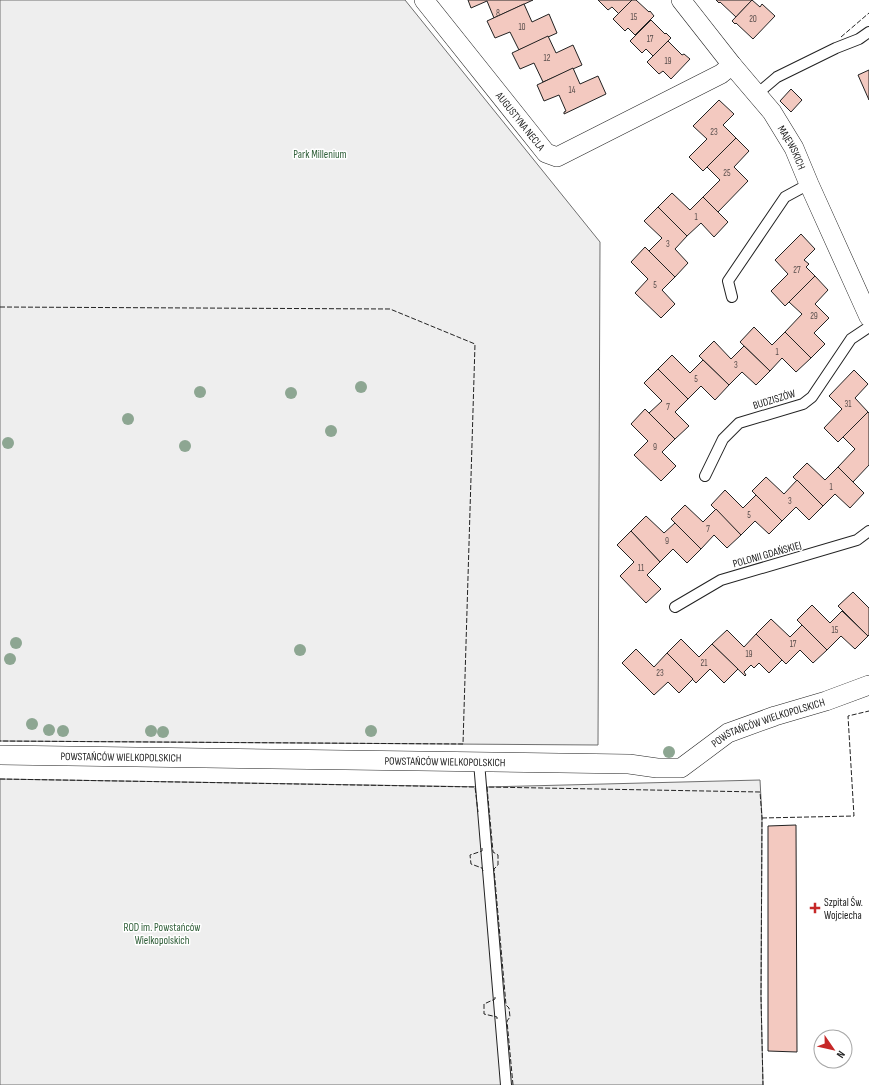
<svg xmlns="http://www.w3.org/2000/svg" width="869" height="1085" viewBox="0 0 869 1085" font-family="'Sofia Sans Condensed',sans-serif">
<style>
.green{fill:#eee;stroke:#6f6f6f}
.building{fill:#f3c9c0;stroke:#222}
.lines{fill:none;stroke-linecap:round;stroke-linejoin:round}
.lane-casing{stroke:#222;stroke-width:12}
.street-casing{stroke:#222;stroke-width:20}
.lane{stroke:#fff;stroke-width:10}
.street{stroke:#fff;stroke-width:19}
.fence{stroke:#222;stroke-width:1;stroke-dasharray:5 2;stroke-linecap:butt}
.tree{fill:#8da692}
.poi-dot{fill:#c62828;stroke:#fff;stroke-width:1.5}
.labels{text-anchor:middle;stroke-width:3;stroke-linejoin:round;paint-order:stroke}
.number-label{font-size:9px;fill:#564c4a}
.street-label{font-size:11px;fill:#222;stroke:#fff}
.park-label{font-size:11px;fill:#2f5e38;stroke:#fff}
.poi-label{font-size:11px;fill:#222;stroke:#fff;text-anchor:start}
</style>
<rect width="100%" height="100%" fill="#fff"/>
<g class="green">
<polygon points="0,0 405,0 600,242 598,745 0,741"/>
<polygon points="0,779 487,787 760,780 762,818 761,997 763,1085 0,1085"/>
</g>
<g class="building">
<polygon points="468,0 533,0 494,18 487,1 471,8"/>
<polygon points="598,0 632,0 619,14 612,7 608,10"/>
<polygon points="632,0 636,0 649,12 650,11 654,16 635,35 628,28 625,31 613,19"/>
<polygon points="716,0 752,0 736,17 720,2 719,3"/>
<polygon points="752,0 760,7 762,4 775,16 753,39 736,23 735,24 732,21"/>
<polygon points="524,4 532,22 549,14 557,33 519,50 510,32 495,38 487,21"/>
<polygon points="651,20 665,34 666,33 671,38 653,56 646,49 642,53 630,41"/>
<polygon points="548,36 556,53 573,45 582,65 543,82 534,63 520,69 512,53"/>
<polygon points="668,41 682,55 684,54 690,59 671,79 663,71 659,74 647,62"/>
<polygon points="573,68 580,84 598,76 606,94 564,114 564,112 566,111 559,95 544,101 537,85"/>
<polygon points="869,70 869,100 858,75"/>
<polygon points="791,89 802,100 791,112 780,101"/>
<polygon points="719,100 734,114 723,125 736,138 703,171 689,157 707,139 693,126"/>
<polygon points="736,138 749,151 734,167 748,181 718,212 703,197 720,180 707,167"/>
<polygon points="672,193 690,210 703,197 728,222 714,237 701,223 687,236 658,207"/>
<polygon points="658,207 687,236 675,249 688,263 675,277 649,251 662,238 644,221"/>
<polygon points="801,234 815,249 804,260 809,264 806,267 815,276 785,306 771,291 788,274 775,260"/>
<polygon points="645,247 675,277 662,290 675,304 661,318 635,293 648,279 631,262"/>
<polygon points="815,276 828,290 815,304 829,318 814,333 825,344 811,358 785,332 802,314 789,302"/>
<polygon points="754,327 772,345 785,332 811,358 796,372 782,358 770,371 740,342"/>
<polygon points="714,341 731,359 744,346 770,371 756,385 742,372 729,385 699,356"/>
<polygon points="672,355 690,373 703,360 729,385 715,400 701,386 688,399 658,369"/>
<polygon points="658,369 688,399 675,412 689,426 675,439 649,413 662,401 644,383"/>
<polygon points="854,370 868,384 855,398 868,412 838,442 824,428 842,409 829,396"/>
<polygon points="645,409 675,439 662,452 676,466 661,481 634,455 648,441 631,424"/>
<polygon points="868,412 869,413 869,465 853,482 838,467 855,449 843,437"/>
<polygon points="807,463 825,480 838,467 864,493 850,508 835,494 823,506 793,477"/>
<polygon points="766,477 784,494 797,480 823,506 809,520 796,507 782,521 752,491"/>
<polygon points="725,490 743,508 756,495 782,521 769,534 755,521 741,535 711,505"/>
<polygon points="685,505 703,522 716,509 741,535 727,548 714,535 701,549 671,519"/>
<polygon points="646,516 664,533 675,523 701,549 687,563 673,549 660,562 631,531"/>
<polygon points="631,531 660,562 647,575 661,589 646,603 620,576 634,562 617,545"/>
<polygon points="853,592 869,608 869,635 868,636 838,606"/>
<polygon points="812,605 830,623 842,611 868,636 855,649 841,636 827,650 797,620"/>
<polygon points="771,619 790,637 802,625 827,650 813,663 800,650 786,664 756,634"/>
<polygon points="727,630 744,647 756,634 782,660 769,673 759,663 754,668 751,665 744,672 746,675 745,676 712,644"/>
<polygon points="681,639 699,657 712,644 738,669 724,683 710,669 696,683 667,653"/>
<polygon points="636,649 654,667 667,653 693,679 679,693 668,682 654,695 622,663"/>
<polygon points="796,825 797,1052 768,1051 768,826"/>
</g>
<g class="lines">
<defs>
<g id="lane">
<polyline points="757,94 777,77 836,48 859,39 869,32"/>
<polyline points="732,297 728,281 785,197 809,184"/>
<polyline points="705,476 723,439 739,423 803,404 812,397 851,339 869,327"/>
<polyline points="675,607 721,580 857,540 869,531"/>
<polyline points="479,762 506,1085"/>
</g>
<g id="street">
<path id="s1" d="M424,0l122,153 11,4 164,-83 11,-9"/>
<path id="s2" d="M681,0l51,65 40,47 22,36 15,36 60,133"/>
<path id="s3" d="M0,755l629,9 28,4h24l47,-35 47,-17 51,-15 43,-16"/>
</g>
</defs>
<use href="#lane" class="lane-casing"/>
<use href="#street" class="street-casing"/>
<use href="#lane" class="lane"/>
<use href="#street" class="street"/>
<g class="fence">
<polyline points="841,37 869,13"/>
<polyline points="0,307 390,309 475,344 463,744 0,741"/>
<polyline points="0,779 475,787 478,812"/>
<polyline points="762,818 854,816 848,716 869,711"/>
<polyline points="482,848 482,851 470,855 471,864 482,868 483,871"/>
<polyline points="495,997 495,999 484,1004 484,1014 497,1017 497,1019"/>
<polyline points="513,1085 507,1021 510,1017 509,1008 506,1005 494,869 498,865 498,855 493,852 487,787 760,792 762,818 761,997 763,1085"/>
</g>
</g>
<g class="tree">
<circle cx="361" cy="387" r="6"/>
<circle cx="200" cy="392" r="6"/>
<circle cx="291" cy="393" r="6"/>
<circle cx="128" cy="419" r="6"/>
<circle cx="331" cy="431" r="6"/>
<circle cx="8" cy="443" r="6"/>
<circle cx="185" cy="446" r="6"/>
<circle cx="16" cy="643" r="6"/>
<circle cx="300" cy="650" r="6"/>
<circle cx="10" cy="659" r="6"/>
<circle cx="32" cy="724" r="6"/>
<circle cx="49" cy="730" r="6"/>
<circle cx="63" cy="731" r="6"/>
<circle cx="151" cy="731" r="6"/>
<circle cx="371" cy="731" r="6"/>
<circle cx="163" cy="732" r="6"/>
<circle cx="669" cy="752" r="6"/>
</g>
<path class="poi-dot" d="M813 902h4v4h4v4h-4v4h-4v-4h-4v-4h4z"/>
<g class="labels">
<g class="number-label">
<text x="498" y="16">8</text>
<text x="634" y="20">15</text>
<text x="753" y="22">20</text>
<text x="522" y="30">10</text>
<text x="650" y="42">17</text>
<text x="547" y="61">12</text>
<text x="668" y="64">19</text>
<text x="572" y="93">14</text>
<text x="714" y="135">23</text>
<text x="727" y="176">25</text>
<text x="696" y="220">1</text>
<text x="668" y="247">3</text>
<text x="797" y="273">27</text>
<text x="655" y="288">5</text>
<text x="814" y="319">29</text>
<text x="777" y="355">1</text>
<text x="736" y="368">3</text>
<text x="696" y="382">5</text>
<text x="848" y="407">31</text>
<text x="668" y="410">7</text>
<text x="655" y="450">9</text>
<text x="831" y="490">1</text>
<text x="790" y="504">3</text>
<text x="749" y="518">5</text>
<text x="708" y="532">7</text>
<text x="667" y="544">9</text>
<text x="641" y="571">11</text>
<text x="835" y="633">15</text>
<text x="793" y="647">17</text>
<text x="749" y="657">19</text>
<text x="704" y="666">21</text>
<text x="660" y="676">23</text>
</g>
<g class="street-label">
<text dy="4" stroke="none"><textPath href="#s1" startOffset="155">AUGUSTYNA NECLA</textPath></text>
<text dy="4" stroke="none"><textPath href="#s2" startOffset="185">MAJEWSKICH</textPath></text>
<text transform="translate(774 399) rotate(-17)" y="4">BUDZISZÓW</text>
<text transform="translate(767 554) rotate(-16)" y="4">POLONII GDAŃSKIEJ</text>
<text dy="4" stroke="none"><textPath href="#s3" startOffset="781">POWSTAŃCÓW WIELKOPOLSKICH</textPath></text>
<text dy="4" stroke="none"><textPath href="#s3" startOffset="121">POWSTAŃCÓW WIELKOPOLSKICH</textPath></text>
<text dy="4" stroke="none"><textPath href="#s3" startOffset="445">POWSTAŃCÓW WIELKOPOLSKICH</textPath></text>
</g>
<g class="park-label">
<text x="320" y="158">Park Millenium</text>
<text x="162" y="931">ROD im. Powstańców<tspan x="162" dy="13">Wielkopolskich</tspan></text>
</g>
<g class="poi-label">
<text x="824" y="906">Szpital Św.<tspan x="824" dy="13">Wojciecha</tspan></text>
</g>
</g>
<g transform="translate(833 1049) rotate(124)"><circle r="19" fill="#ffffff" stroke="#a7a7a7"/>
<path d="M0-3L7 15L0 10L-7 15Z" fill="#c62828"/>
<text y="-6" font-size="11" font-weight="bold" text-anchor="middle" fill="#222222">N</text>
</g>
</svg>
